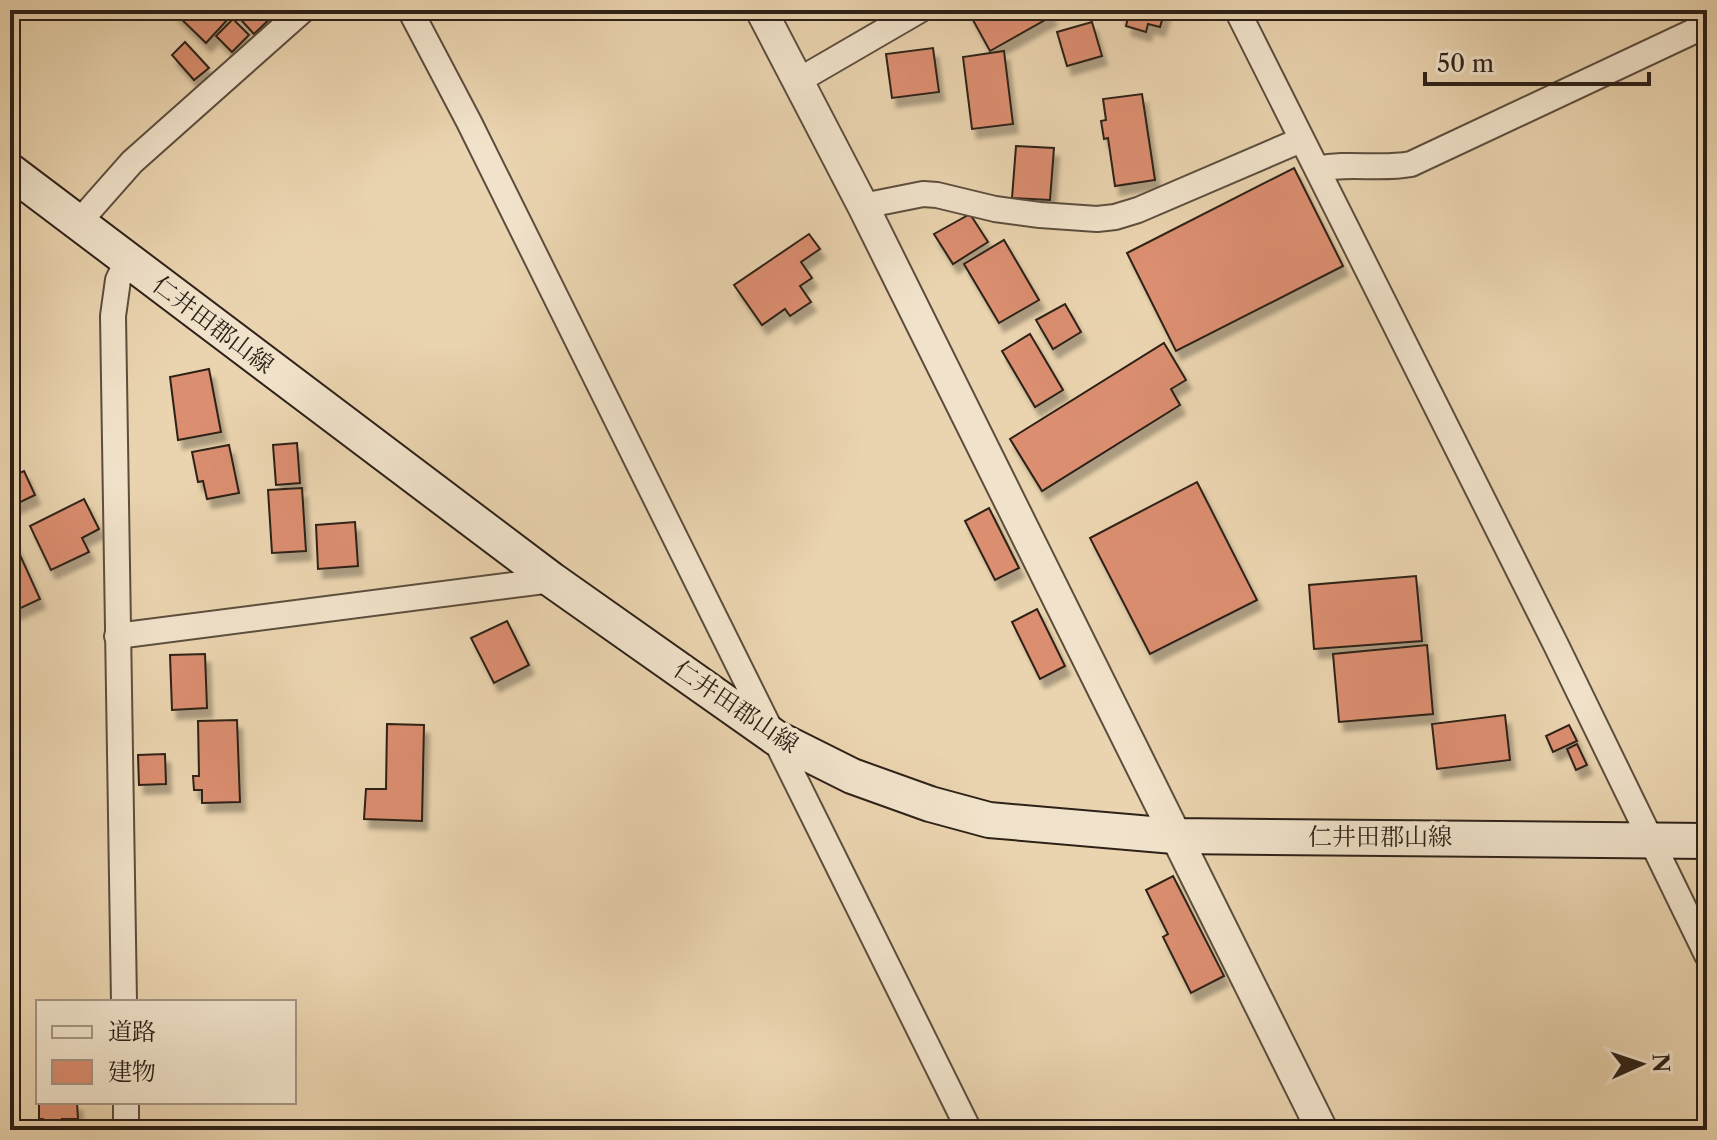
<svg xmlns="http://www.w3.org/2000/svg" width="1717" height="1140" viewBox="0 0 1717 1140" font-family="'Libre Caslon Text','Noto Serif JP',serif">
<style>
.building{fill:#db8e6f;stroke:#2d2118;stroke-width:2;filter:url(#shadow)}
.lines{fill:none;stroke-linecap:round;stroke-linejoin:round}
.minor-casing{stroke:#5c4e3e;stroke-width:28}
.tertiary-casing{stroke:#5c4e3e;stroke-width:34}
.secondary-casing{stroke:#2d2118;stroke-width:38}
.minor{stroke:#f1e3cb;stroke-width:24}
.tertiary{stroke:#f1e3cb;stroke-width:30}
.secondary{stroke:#f1e3cb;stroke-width:34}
.labels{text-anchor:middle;stroke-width:8;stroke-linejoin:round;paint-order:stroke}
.street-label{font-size:24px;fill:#2d2118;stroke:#f1e3cb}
</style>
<defs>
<filter id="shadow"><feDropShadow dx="5" dy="9" stdDeviation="2" flood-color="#0004"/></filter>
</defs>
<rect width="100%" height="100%" fill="#ead4af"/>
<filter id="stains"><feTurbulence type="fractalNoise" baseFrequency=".0025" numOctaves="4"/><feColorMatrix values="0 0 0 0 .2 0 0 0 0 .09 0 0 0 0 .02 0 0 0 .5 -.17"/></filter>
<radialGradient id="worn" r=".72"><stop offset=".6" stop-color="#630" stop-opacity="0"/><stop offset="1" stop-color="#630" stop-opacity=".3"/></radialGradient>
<g class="building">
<polygon points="172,10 220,10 229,18 206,43"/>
<polygon points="232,10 279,10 254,34"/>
<polygon points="1049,10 1052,16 990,51 968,11"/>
<polygon points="1122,10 1165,10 1160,27 1148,24 1146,32 1126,26 1128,18 1121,16"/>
<polygon points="233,19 249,35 232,52 216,36"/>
<polygon points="1092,22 1102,56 1067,66 1057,32"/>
<polygon points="185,42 209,68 194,80 172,55"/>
<polygon points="933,48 939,92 892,98 886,54"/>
<polygon points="1004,51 1013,124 972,129 963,57"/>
<polygon points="1142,94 1155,180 1115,186 1108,138 1104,139 1101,121 1106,120 1103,99"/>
<polygon points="1016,146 1054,148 1050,200 1012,198"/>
<polygon points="1294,168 1343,266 1176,351 1127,253"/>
<polygon points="970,214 988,242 953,264 934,234"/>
<polygon points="809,234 820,249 801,262 812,278 800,286 811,302 790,316 785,309 762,325 734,285"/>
<polygon points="1004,240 1039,300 999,323 964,264"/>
<polygon points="1065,304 1081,332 1053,349 1036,320"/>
<polygon points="1030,334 1063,390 1035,407 1002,351"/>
<polygon points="1164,343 1186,380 1171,389 1180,405 1042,491 1010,439"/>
<polygon points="209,369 221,432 178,440 170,377"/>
<polygon points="297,443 300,483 276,485 273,445"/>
<polygon points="229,445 239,493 207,499 203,481 198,482 192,452"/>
<polygon points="24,471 35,495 10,507 10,477"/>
<polygon points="1197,482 1257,600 1150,654 1090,538"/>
<polygon points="302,488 306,551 272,553 268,490"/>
<polygon points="84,499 99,529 82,538 89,552 51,570 30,526"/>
<polygon points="989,508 1019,568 995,580 965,521"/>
<polygon points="355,522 358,566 318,569 316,525"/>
<polygon points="10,533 40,599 10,613"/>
<polygon points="1416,576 1422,641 1314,649 1309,585"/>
<polygon points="1037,609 1065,666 1040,679 1012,622"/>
<polygon points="507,621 529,665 494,683 471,638"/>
<polygon points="1427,645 1433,714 1339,722 1333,654"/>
<polygon points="205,654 207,708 172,710 170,655"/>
<polygon points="1505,715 1510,760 1437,769 1432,724"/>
<polygon points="237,720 240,802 202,803 202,790 194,790 193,776 199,776 198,721"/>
<polygon points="387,724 424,725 422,821 364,819 366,789 386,789"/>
<polygon points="1569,725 1577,741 1553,752 1546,736"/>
<polygon points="1577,744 1587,765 1576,770 1567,749"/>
<polygon points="165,754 166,784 139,785 138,755"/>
<polygon points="1173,876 1224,976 1191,993 1163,937 1168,934 1146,890"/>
<polygon points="39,1102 77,1102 78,1119 62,1119 63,1125 44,1125 43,1119 39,1119"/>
</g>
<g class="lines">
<defs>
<g id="minor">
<polyline points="410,10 469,122 969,1130"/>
<polyline points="1237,10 1556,645 1707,955"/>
<polyline points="796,82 920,10"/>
<path d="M1318,169c30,-7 62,1 93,-5l296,-139"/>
<polyline points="863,206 923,194 937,195 995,209 1040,215 1097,219 1115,217 1138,210 1301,140"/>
<polyline points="79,222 132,162 303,10"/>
<polyline points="117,636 552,580"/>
<polyline points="124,1002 113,316 118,280 127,261"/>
<polyline points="126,1102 126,1130"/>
</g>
<polyline id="tertiary" points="761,10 863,206 1322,1130"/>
<polyline id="secondary" points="10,171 552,580 776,738 852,776 930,804 989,820 1174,836 1707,841"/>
</defs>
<use href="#minor" class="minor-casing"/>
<use href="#tertiary" class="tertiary-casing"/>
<use href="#secondary" class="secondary-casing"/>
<use href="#minor" class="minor"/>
<use href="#tertiary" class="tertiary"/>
<use href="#secondary" class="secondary"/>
</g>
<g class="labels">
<g class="street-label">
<text transform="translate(213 325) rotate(37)" y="8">仁井田郡山線</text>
<text transform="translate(736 707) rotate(34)" y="8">仁井田郡山線</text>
<text x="1380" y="845">仁井田郡山線</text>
</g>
</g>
<rect width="1717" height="1140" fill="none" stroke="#ead4af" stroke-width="40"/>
<rect x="12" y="12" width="1693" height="1116" fill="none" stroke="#2d2118" stroke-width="4"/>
<rect x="20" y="20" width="1677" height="1100" fill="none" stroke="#2d2118" stroke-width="2"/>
<rect x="36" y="1000" width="260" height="104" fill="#f1e3cb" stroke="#a39583" stroke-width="2"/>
<rect x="52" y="1026" width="40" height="12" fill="#f1e3cb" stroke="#a39583" stroke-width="2"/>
<text x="108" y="1040" font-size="24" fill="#2d2118">道路</text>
<rect x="52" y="1060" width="40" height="24" fill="#db8e6f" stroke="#a39583" stroke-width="2"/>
<text x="108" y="1080" font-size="24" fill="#2d2118">建物</text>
<g transform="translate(1641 1064) rotate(87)" stroke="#f1e3cb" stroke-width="6" paint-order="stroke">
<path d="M0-6L14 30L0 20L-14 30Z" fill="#2d2118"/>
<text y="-12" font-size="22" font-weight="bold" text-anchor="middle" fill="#2d2118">N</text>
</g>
<path d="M1425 72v12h224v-12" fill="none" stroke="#2d2118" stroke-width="4"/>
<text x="1437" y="72" font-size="24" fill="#2d2118" stroke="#f1e3cb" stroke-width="6" paint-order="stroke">50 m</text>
<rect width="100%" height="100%" filter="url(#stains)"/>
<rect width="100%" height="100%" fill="url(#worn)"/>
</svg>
